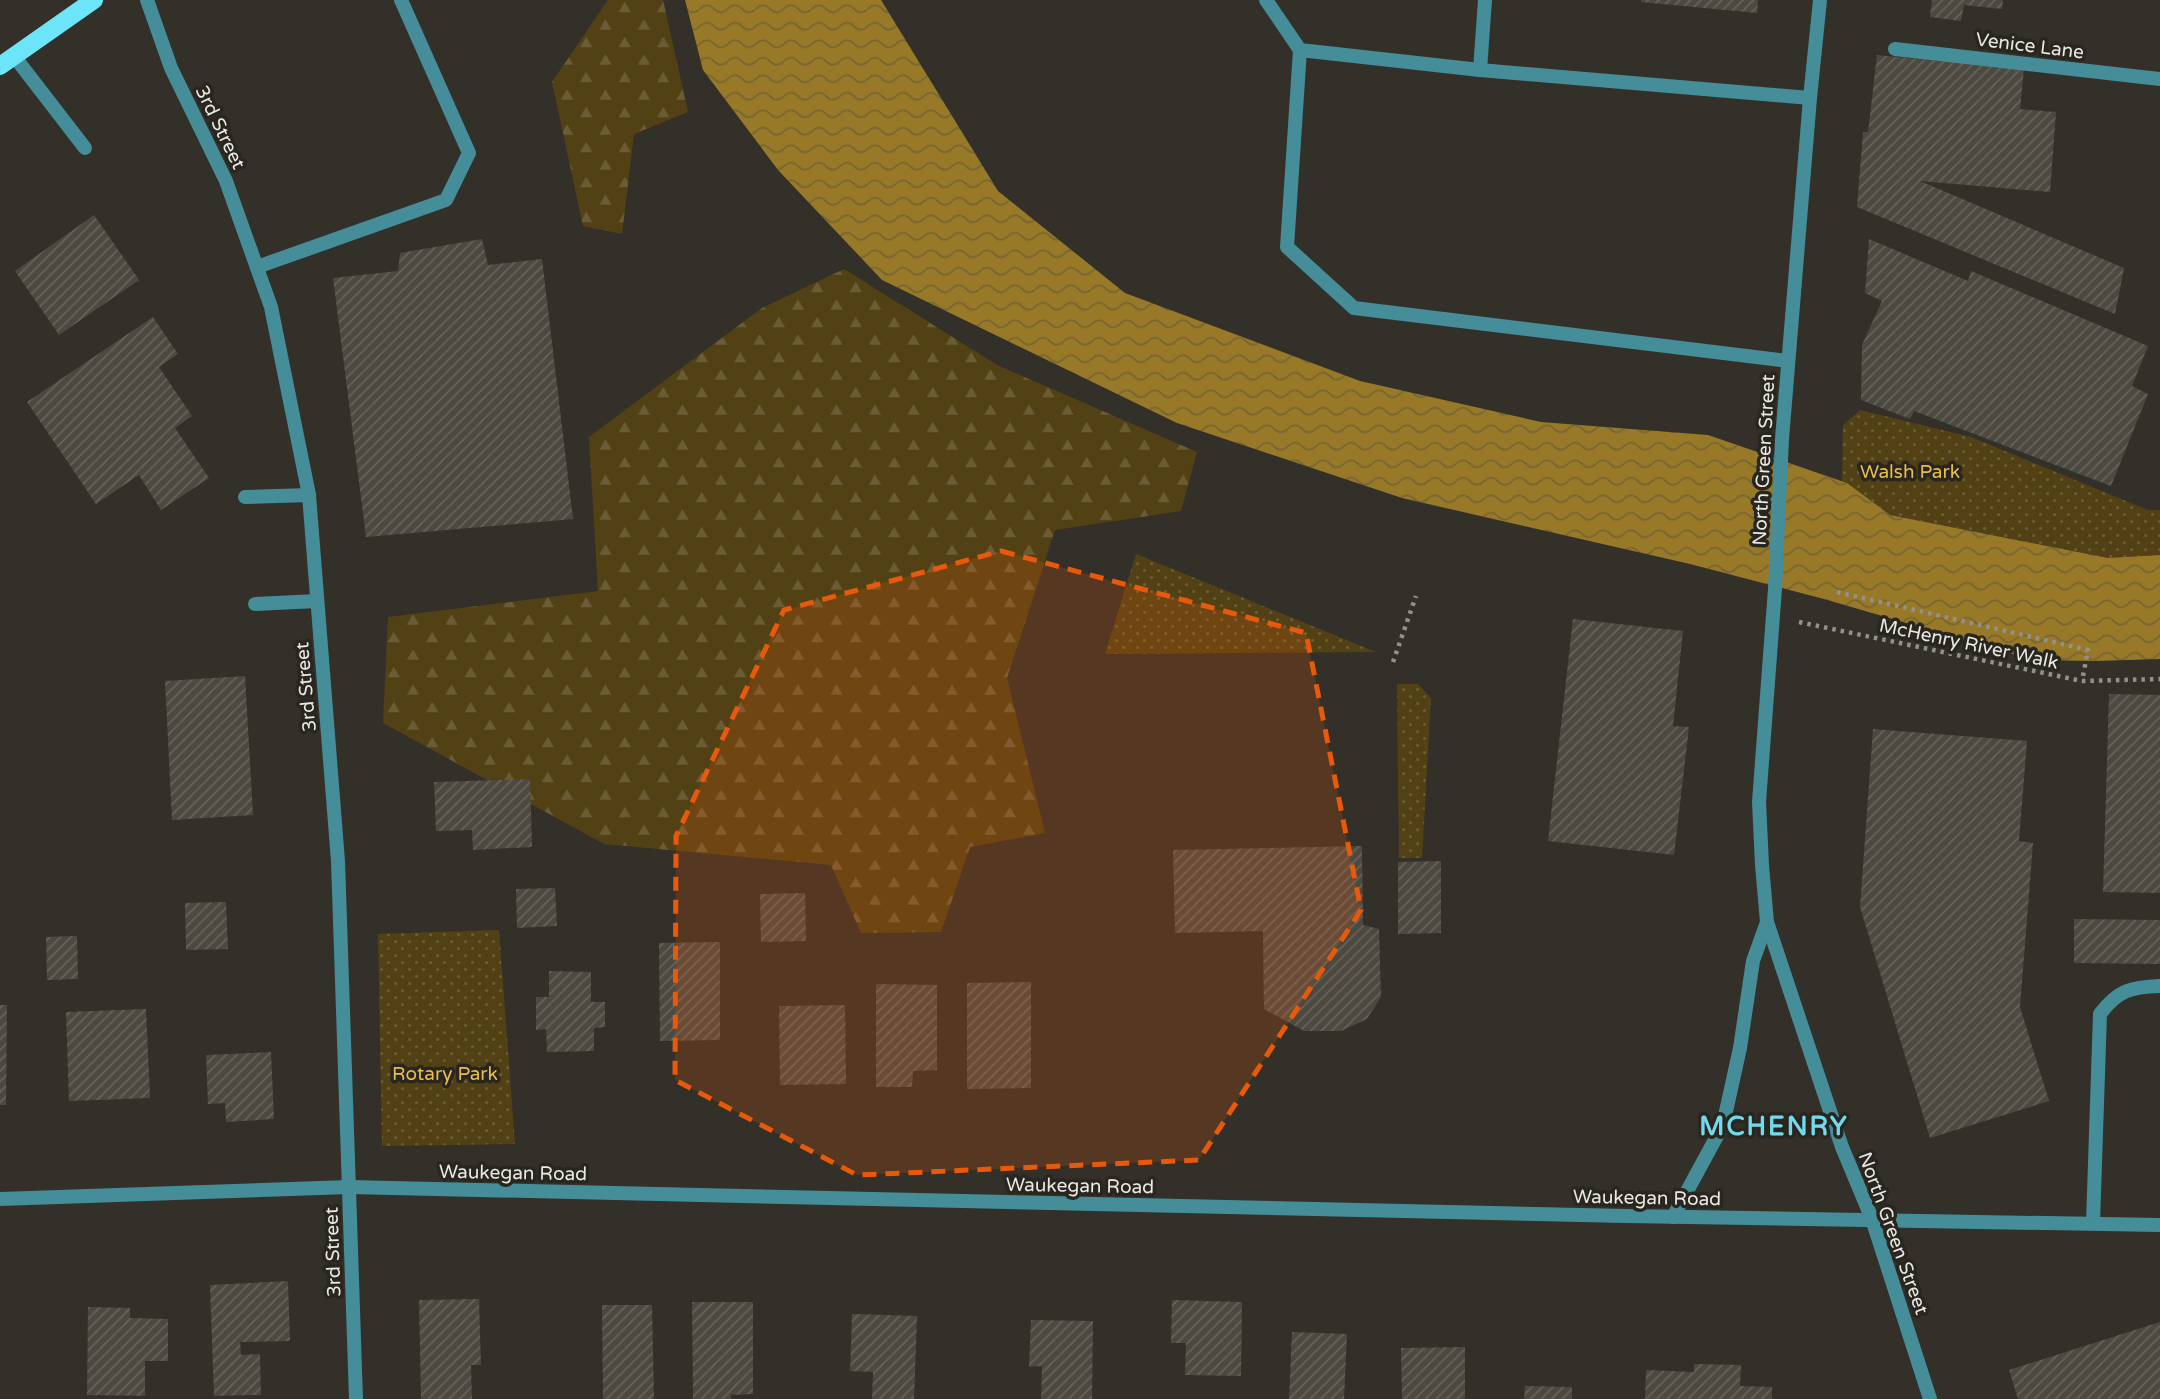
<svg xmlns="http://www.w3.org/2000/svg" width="2160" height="1399" viewBox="0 0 2160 1399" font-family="'Varela Round',sans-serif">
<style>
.green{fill:url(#green-dots)}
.forest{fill:url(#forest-firs)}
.water{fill:url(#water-waves)}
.building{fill:url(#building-hatch)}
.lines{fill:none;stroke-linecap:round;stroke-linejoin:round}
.path{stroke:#93918b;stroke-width:4.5;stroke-dasharray:3.5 5;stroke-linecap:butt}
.lane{stroke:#458d99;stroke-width:14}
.street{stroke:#458d99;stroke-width:14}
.primary{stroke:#6ce5f9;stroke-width:18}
.marked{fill:#e8590c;fill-opacity:0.2;stroke:#e8590c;stroke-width:5;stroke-dasharray:14 9;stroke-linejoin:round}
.labels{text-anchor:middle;stroke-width:7;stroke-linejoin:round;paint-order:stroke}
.street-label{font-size:19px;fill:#eae8e4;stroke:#29261f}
.park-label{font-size:19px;fill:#e8bd50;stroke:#29261f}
.district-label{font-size:26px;font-weight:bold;letter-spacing:2px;fill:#72daec;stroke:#29261f}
</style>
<defs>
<pattern id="green-dots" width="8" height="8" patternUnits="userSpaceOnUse" patternTransform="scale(1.75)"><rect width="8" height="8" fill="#524114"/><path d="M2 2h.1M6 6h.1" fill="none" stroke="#6b5c36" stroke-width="1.8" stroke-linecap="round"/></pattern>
<pattern id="forest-firs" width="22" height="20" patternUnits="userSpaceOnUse" patternTransform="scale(1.75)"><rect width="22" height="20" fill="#524114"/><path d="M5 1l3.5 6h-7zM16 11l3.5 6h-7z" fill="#6b5c36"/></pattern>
<pattern id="water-waves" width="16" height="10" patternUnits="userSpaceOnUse" patternTransform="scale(1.75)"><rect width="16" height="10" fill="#977927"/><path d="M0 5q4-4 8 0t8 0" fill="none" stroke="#776533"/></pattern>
<pattern id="building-hatch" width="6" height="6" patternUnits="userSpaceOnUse" patternTransform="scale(1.75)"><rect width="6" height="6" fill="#4c4941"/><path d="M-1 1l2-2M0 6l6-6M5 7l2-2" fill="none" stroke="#66635c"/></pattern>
</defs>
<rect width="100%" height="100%" fill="#333029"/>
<g class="green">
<polygon points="1860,410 1971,437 2148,510 2160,510 2160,555 2108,558 1890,515 1842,482 1843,425"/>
<polygon points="1136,554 1376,652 1105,654"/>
<polygon points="1397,684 1418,684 1431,698 1422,858 1399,858"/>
<polygon points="499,930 515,1144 382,1146 378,934"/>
</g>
<g class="forest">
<polygon points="608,0 663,0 688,112 634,134 622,234 583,226 552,82"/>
<polygon points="844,269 997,365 1197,452 1181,511 1055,530 1007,678 1045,833 970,847 941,932 861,933 831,865 604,844 383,723 388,617 598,591 589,437 762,308"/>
</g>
<polygon class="water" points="685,0 881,0 998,191 1125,293 1360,381 1541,422 1708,435 1847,483 1890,515 2108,558 2160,555 2160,659 2095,661 2033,660 1824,599 1690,564 1402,498 1177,423 882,280 778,170 703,70"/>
<g class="building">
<polygon points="1641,0 1758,0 1757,13 1641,2"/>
<polygon points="1932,0 2003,0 2002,9 1964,5 1961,21 1930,17"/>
<polygon points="1877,55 2024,69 2020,109 2056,112 2050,192 1920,181 2124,268 2115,314 1857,207 1863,132 1868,132"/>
<polygon points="94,215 139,280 59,335 15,271"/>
<polygon points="482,239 488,265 542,259 573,519 366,537 333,278 398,271 400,253"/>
<polygon points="1869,239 1968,281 1971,271 2148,346 2132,386 2148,394 2111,486 1914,411 1910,419 1861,400 1862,345 1882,301 1865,293"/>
<polygon points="153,317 178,354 159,367 192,416 175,428 209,478 161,510 139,475 96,504 27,402"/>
<polygon points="1573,619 1683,631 1673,726 1689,727 1674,855 1548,841"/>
<polygon points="245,676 253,815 172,820 165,681"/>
<polygon points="2109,694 2160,695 2160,893 2103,892"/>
<polygon points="1873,729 2027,741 2019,841 2033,843 2020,1007 2049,1101 1930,1138 1860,907"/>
<polygon points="530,779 532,847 473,850 472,830 436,831 434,782"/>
<polygon points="1362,846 1363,925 1379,929 1381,997 1367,1019 1341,1031 1304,1031 1264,1009 1263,931 1175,933 1173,850"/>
<polygon points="1441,861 1441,933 1398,934 1398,862"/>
<polygon points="555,888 557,926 517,928 516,889"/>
<polygon points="805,893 806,941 761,942 760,894"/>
<polygon points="226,902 228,949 186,950 185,903"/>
<polygon points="2074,919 2160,920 2160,964 2074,963"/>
<polygon points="77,936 78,979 47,980 46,937"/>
<polygon points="720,942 720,1040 660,1041 659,943"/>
<polygon points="549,971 591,972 591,1002 605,1002 605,1027 594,1028 594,1051 547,1052 546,1029 536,1030 536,997 549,997"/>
<polygon points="1031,982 1031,1088 967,1089 967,983"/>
<polygon points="876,984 937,985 937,1070 913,1071 912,1087 876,1087"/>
<polygon points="0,1005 7,1005 6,1105 0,1105"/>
<polygon points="845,1005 846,1084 780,1085 779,1006"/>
<polygon points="146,1009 150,1098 69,1101 66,1012"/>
<polygon points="271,1052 274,1119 226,1122 225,1103 208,1104 206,1055"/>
<polygon points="288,1281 290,1341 240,1342 241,1355 260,1354 261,1395 214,1396 210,1285"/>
<polygon points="479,1299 481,1365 471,1365 472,1399 421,1399 419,1300"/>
<polygon points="1172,1300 1242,1302 1241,1376 1185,1375 1186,1343 1171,1343"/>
<polygon points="692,1302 753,1302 753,1394 731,1395 731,1399 693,1399"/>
<polygon points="602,1305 652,1305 654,1399 603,1399"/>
<polygon points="88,1307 130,1308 130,1318 168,1319 168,1361 145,1361 145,1396 87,1395"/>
<polygon points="852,1314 917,1316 914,1399 872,1399 873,1372 850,1371"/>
<polygon points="1031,1320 1093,1321 1092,1399 1041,1399 1042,1366 1029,1367"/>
<polygon points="2160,1322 2160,1399 2018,1399 2009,1370"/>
<polygon points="1292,1332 1347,1334 1344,1399 1289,1399"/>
<polygon points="1465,1347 1465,1399 1402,1399 1401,1348"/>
<polygon points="1694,1364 1741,1365 1740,1386 1772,1387 1772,1399 1645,1399 1646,1370 1694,1372"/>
<polygon points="1525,1386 1572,1387 1572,1399 1524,1399"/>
</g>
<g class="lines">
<g class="path">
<polyline points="1837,592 2088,650 2082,681"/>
<polyline points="1799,622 2082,681 2160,679"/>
<polyline points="1393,662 1416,596"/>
</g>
<g class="lane">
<polyline points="1266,0 1300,50 1480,70 1810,98"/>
<polyline points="1300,50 1287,247 1354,308 1788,361"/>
<polyline points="14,56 85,148"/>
<polyline points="1480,70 1485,0"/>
<polyline points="257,267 446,200 469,153 401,0"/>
<polyline points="245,497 309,495"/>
<polyline points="255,604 317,601"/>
<path d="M2093,1223l7,-209c18,-24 31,-27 60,-28"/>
</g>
<g class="street">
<polyline points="147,0 171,68 226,181 271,307 309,495 338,861 356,1399"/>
<polyline points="1820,0 1810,98 1782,439 1775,589 1759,802 1762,865 1767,922 1842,1147 1872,1219 1930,1399"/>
<polyline points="1895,49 2160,79"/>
<polyline points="0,1199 349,1187 1626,1216 2160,1225"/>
<polyline points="1673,1217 1723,1125 1740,1048 1753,961 1767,922"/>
</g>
<polyline class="primary" points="0,66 94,0"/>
</g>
<path class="marked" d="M1001,551l305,82 55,277 -162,250 -342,15 -182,-95 1,-244 108,-226z"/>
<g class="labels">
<g class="street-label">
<text transform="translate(2030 45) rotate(7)" y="7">Venice Lane</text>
<text transform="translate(221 127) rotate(64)" y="7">3rd Street</text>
<text transform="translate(1763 460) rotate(-87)" y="7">North Green Street</text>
<text transform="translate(1969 643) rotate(12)" y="7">McHenry River Walk</text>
<text transform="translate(305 687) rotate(-95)" y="7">3rd Street</text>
<text transform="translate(513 1172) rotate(1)" y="7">Waukegan Road</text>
<text transform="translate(1080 1185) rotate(1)" y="7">Waukegan Road</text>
<text transform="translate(1647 1197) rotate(1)" y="7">Waukegan Road</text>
<text transform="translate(1894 1233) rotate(70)" y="7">North Green Street</text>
<text transform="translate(332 1252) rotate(-92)" y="7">3rd Street</text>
</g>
<g class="park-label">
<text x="1910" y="478">Walsh Park</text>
<text x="445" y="1080">Rotary Park</text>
</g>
<g class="district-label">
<text x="1774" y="1135">MCHENRY</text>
</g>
</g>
</svg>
